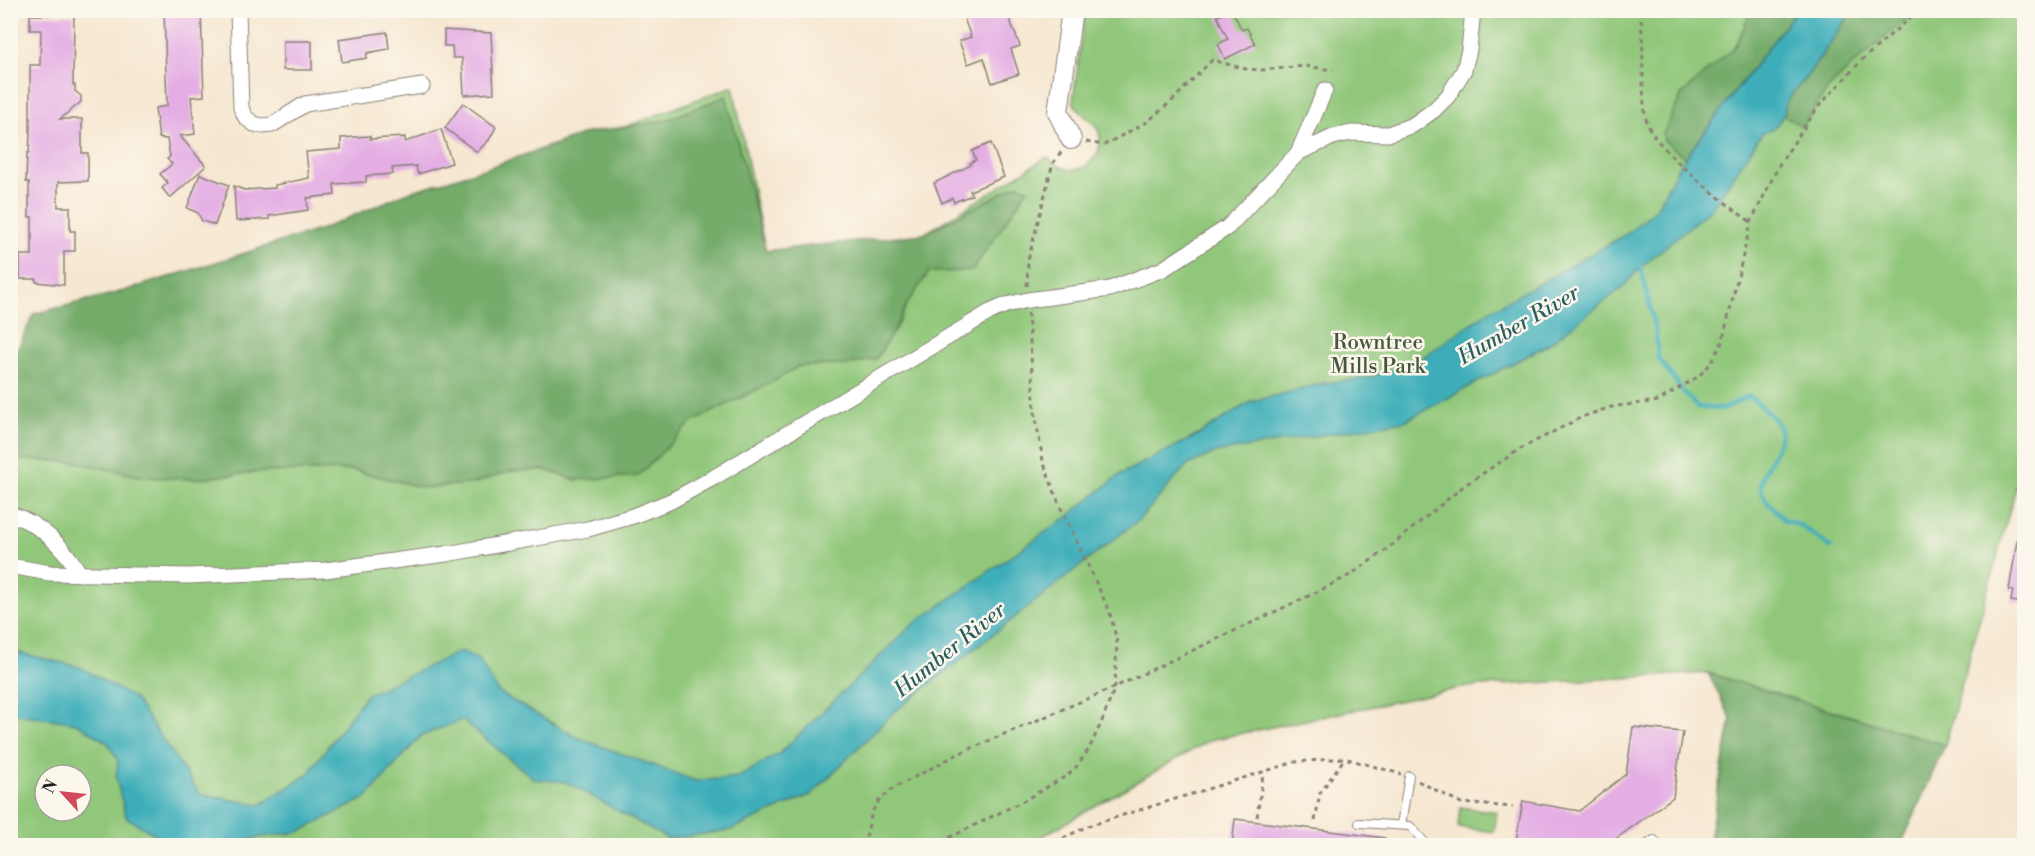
<svg xmlns="http://www.w3.org/2000/svg" width="2035" height="856" viewBox="0 0 2035 856" font-family="'Libre Bodoni',serif">
<style>
.green{fill:#91c77a;stroke:#56724b;stroke-width:1.5;fill-rule:evenodd}
.forest{fill:#74ac6a;stroke:#486443;stroke-width:1.5}
.water{fill:#3eaeb9;stroke:#2d656a;stroke-width:1.5}
.lines{fill:none;stroke-linecap:round;stroke-linejoin:round}
.stream{stroke:#3eaeb9;stroke-width:4.5}
.building{fill:#e4ade4}
.service-casing{stroke:#898276;stroke-width:10}
.minor-casing{stroke:#898276;stroke-width:17}
.tertiary-casing{stroke:#898276;stroke-width:22}
.path{stroke:#898276;stroke-width:3;stroke-dasharray:4.5 4.5;stroke-linecap:butt}
.service{stroke:#fff;stroke-width:8}
.minor{stroke:#fff;stroke-width:15}
.tertiary{stroke:#fff;stroke-width:20}
.labels{text-anchor:middle;stroke-width:5;stroke-linejoin:round;paint-order:stroke}
.park-label{font-size:21px;fill:#45583d;stroke:#fbf7ec}
.water-label{font-size:22px;font-style:italic;fill:#2b5e63;stroke:#fbf7ec}
</style>
<rect width="100%" height="100%" fill="#fbf7ec"/>
<filter id="ink" filterUnits="userSpaceOnUse"><feTurbulence type="fractalNoise" baseFrequency=".0167" numOctaves="2"/><feDisplacementMap in="SourceGraphic" scale="12" xChannelSelector="R" yChannelSelector="G"/><feConvolveMatrix kernelMatrix="1 2 1 2 8 2 1 2 1" color-interpolation-filters="sRGB"/></filter>
<filter id="wash" filterUnits="userSpaceOnUse"><feTurbulence type="fractalNoise" baseFrequency=".008" numOctaves="4" result="noise"/><feDisplacementMap in="SourceGraphic" scale="24" xChannelSelector="R" yChannelSelector="G"/><feGaussianBlur stdDeviation="1.35" result="paint"/><feColorMatrix in="noise" values="0 0 0 0 0 0 0 0 0 0 0 0 0 0 0 0 0 1.4 0 .05"/><feComposite in="paint" operator="in"/></filter>
<g filter="url(#wash)">
<rect width="100%" height="100%" fill="#f6e7d0"/>
<g class="green">
<path d="M1085,11h939v452l-6,17 -73,265 -238,-72 -241,14 -256,53 -183,105 -1016,1v-486l722,-274 32,165 159,-17 123,-77c10,9 20,16 34,11 8,-3 14,-9 17,-16 10,-31 -18,-32 -25,-51zM45,775h36v36h-36z"/>
<polygon points="1460,807 1497,812 1494,832 1458,827"/>
</g>
<g class="forest">
<polygon points="1750,11 1796,11 1685,158 1664,140 1663,133 1682,94 1734,47 1744,28"/>
<polygon points="1852,11 1916,11 1851,66 1827,90 1802,127 1784,115 1786,101 1811,71"/>
<polygon points="726,96 766,251 924,234 1018,184 1028,189 972,271 929,272 907,304 895,329 876,359 846,365 799,366 776,380 692,422 638,476 576,480 545,470 511,471 475,483 425,488 352,470 260,472 194,479 144,477 76,462 11,459 11,351 18,348 34,314 124,291 325,228 406,193 484,169 587,133 666,120"/>
<polygon points="1708,673 1945,745 1901,845 1708,845 1731,719"/>
</g>
<polygon class="water" points="1796,11 1852,11 1811,71 1786,101 1784,115 1773,129 1762,133 1713,207 1641,267 1622,288 1547,345 1405,421 1214,453 1186,466 1140,519 893,713 812,794 731,830 668,839 566,782 534,779 462,720 421,736 366,798 299,832 208,845 167,842 126,817 116,778 118,761 108,743 77,723 11,713 11,651 80,667 135,699 200,794 260,805 307,775 366,695 461,651 479,660 498,692 576,737 696,781 739,777 780,753 912,625 1067,517 1121,474 1198,435 1250,402 1325,383 1367,378 1416,362 1488,312 1625,235 1656,209 1679,166"/>
<g class="lines">
<path class="stream" d="M1640,263l16,71 2,24 27,36 13,13 26,2 24,-13c8,4 12,10 18,15 35,28 -5,47 -5,76 0,14 17,23 24,34 18,1 31,18 46,26"/>
</g>
<g id="blocks">
<g class="building">
<polygon points="164,10 201,10 204,96 191,97 195,134 180,136 206,166 170,198 162,188 168,183 160,174 172,164 167,159 170,157 167,139 159,138 155,108 167,106"/>
<polygon points="961,10 1006,10 1020,46 1011,49 1019,74 992,83 984,58 968,64 959,41 971,37"/>
<polygon points="1228,10 1232,10 1242,30 1247,28 1255,44 1225,59 1218,44 1228,39 1217,16"/>
<polygon points="30,15 74,15 73,85 75,85 75,91 81,96 81,102 60,119 82,119 82,153 88,153 88,181 58,182 58,207 70,207 70,231 75,231 75,251 64,251 64,285 36,282 36,279 20,279 20,255 32,255 32,217 29,217 29,182 26,182 27,153 29,153 30,133 30,65 40,65 41,30 30,30"/>
<polygon points="444,30 491,33 494,93 464,95 462,58 453,58 452,46 444,46"/>
<polygon points="387,32 389,49 367,53 367,58 342,62 339,39"/>
<rect x="283" y="41" width="29" height="29"/>
<polygon points="463,103 496,127 489,140 477,152 445,128"/>
<polygon points="441,129 452,163 418,174 416,166 392,168 393,174 366,176 366,182 334,184 335,195 307,198 308,210 269,216 270,219 236,221 234,186 244,190 275,188 275,185 309,178 306,152 341,149 341,138 370,136 370,139 405,137 405,142"/>
<polygon points="991,143 1004,177 970,191 972,195 954,202 952,198 942,203 934,183 971,165 970,163 976,160 972,151"/>
<polygon points="200,174 229,185 215,225 202,221 198,213 187,208"/>
<polygon points="2018,535 2025,535 2025,603 2011,601 2013,590 2009,590"/>
<polygon points="1633,727 1683,732 1673,797 1606,846 1515,846 1523,801 1579,811 1626,774"/>
<polygon points="1235,819 1385,838 1385,846 1232,846"/>
</g>
</g>
</g>
<g filter="url(#ink)">
<use href="#blocks" fill-opacity="0" stroke="#898276" stroke-width="1.5"/>
<g class="lines">
<defs>
<g id="service">
<polyline points="1359,823 1410,826 1428,846"/>
<polyline points="1401,825 1409,776"/>
<polyline points="1645,846 1654,840 1658,846"/>
</g>
<g id="minor">
<polyline points="238,10 241,108 246,118 254,124 263,126 272,125 305,104 422,86"/>
<polyline points="1298,153 1325,90"/>
<path d="M10,514c30,9 55,34 70,60"/>
<polyline points="10,566 50,573 188,576 325,570 446,554 588,529 633,516 671,501 713,478 990,312 1006,305 1028,300 1110,289 1163,269 1228,227 1298,153 1333,137 1351,133 1388,134 1413,125 1434,110 1448,96 1464,70 1469,50 1473,10"/>
</g>
<polyline id="tertiary" points="1071,139 1058,112 1072,10"/>
</defs>
<use href="#service" class="service-casing"/>
<use href="#minor" class="minor-casing"/>
<use href="#tertiary" class="tertiary-casing"/>
<g class="path">
<path d="M1640,10c3,25 3,49 3,74 1,13 0,28 5,41 9,25 79,80 103,97"/>
<polyline points="1086,142 1104,145 1147,122 1173,100 1212,60 1246,69 1262,70 1305,66 1333,70"/>
<polyline points="1027,286 1028,260 1032,245 1053,163 1062,151"/>
<polyline points="1418,781 1461,803 1513,807"/>
<polyline points="1257,817 1263,774"/>
<polyline points="1315,821 1320,793 1344,759"/>
<polyline points="864,846 872,812 880,799 894,788 958,754 1115,687 1317,592 1350,575 1386,550 1465,485 1522,448 1582,417 1611,407 1658,401 1699,376 1711,363 1722,343 1751,222 1780,163 1819,106 1863,59 1919,10"/>
<polyline points="933,846 1025,800 1068,775 1077,766 1089,749 1102,721 1115,687 1117,641 1109,610 1059,504 1043,461 1035,414 1028,313"/>
<polyline points="1047,846 1088,826 1295,762 1344,758 1401,774"/>
</g>
<use href="#service" class="service"/>
<use href="#minor" class="minor"/>
<use href="#tertiary" class="tertiary"/>
</g>
</g>
<g class="labels">
<g class="park-label">
<text x="1378" y="349">Rowntree<tspan x="1378" dy="24">Mills Park</tspan></text>
</g>
<g class="water-label">
<text transform="translate(1518 324) rotate(-30)" y="8">Humber River</text>
<text transform="translate(949 649) rotate(-39)" y="8">Humber River</text>
</g>
</g>
<rect width="2035" height="856" fill="none" stroke="#fbf7ec" stroke-width="36"/>
<g transform="translate(63 793) rotate(297)"><circle r="28" fill="#fbf7ec" stroke="#a29f99" stroke-width="1.5"/>
<path d="M0-4.5L10 22L0 15L-10 22Z" fill="#d1495b"/>
<text y="-9" font-size="16" font-weight="bold" text-anchor="middle" fill="#1c1c1c">N</text>
</g>
</svg>
